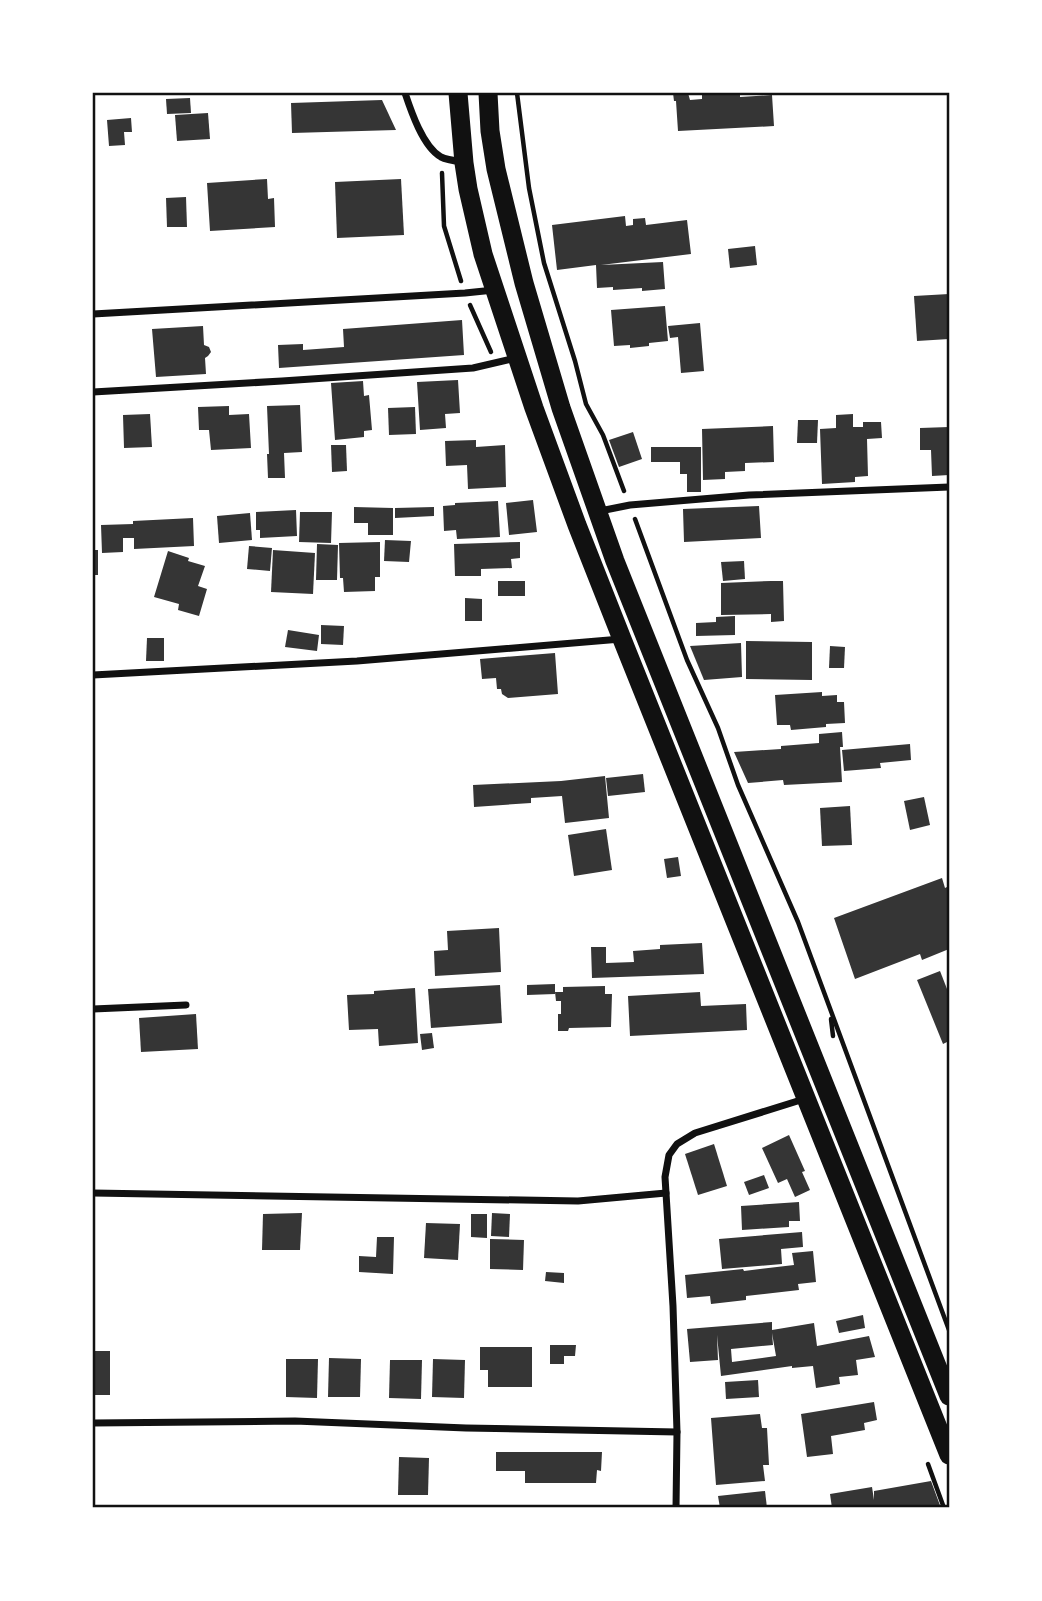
<svg xmlns="http://www.w3.org/2000/svg" width="1042" height="1601" viewBox="0 0 1042 1601" font-family="'Asap Condensed',sans-serif">
<style>
.building{fill:#353535;fill-rule:evenodd}
.lines{fill:none;stroke-linecap:round;stroke-linejoin:round}
.path{stroke:#111;stroke-width:4.5}
.minor{stroke:#111;stroke-width:7}
.trunk{stroke:#111;stroke-width:19}
.neatline{fill:none;stroke:#111;stroke-width:2.5}
</style>
<rect width="100%" height="100%" fill="#fff"/>
<g class="building">
<polygon points="673,93 688,93 690,100 702,99 702,93 740,93 740,97 772,95 774,126 678,131 676,101 674,101"/>
<polygon points="190,98 191,113 167,114 166,99"/>
<polygon points="382,100 396,130 292,133 291,103"/>
<polygon points="208,113 210,139 177,141 175,115"/>
<polygon points="131,118 132,132 124,132 125,145 109,146 107,120"/>
<polygon points="267,179 268,199 274,198 275,227 210,231 207,183"/>
<polygon points="401,179 404,235 337,238 335,182"/>
<polygon points="186,197 187,227 167,227 166,198"/>
<polygon points="625,216 626,226 633,225 633,219 645,218 646,225 687,220 691,254 601,265 663,262 665,289 642,291 642,288 613,290 613,287 597,288 596,265 557,270 552,225"/>
<polygon points="755,246 757,265 730,268 728,249"/>
<polygon points="949,294 949,339 917,341 914,296"/>
<polygon points="665,306 668,341 649,343 649,346 630,348 630,345 614,346 611,310"/>
<polygon points="462,320 464,355 279,368 278,345 303,344 303,350 344,347 343,329"/>
<polygon points="700,323 704,371 681,373 678,337 670,338 668,326"/>
<polygon points="203,326 204,345 209,347 211,352 208,356 205,358 206,374 156,377 152,329"/>
<polygon points="458,380 460,413 445,414 446,428 420,430 417,382"/>
<polygon points="363,381 364,396 369,395 372,430 364,431 364,437 335,440 331,383"/>
<polygon points="300,405 302,452 284,453 285,478 268,478 267,454 269,454 267,406"/>
<polygon points="229,406 229,415 249,414 251,448 211,450 209,430 199,430 198,407"/>
<polygon points="415,407 416,434 389,435 388,408"/>
<polygon points="150,414 152,447 124,448 123,415"/>
<polygon points="853,414 853,427 863,427 863,422 881,422 882,438 867,439 868,476 855,477 855,482 822,484 820,429 836,428 836,415"/>
<polygon points="798,420 818,420 817,443 797,443"/>
<polygon points="773,426 774,462 745,463 745,471 725,472 725,479 703,480 702,429"/>
<polygon points="949,427 949,475 932,476 931,450 920,450 920,428"/>
<polygon points="633,432 642,459 619,467 609,440"/>
<polygon points="476,440 476,447 505,445 506,487 468,489 467,465 446,466 445,441"/>
<polygon points="331,445 346,445 347,471 332,472"/>
<polygon points="651,447 701,447 701,492 687,492 687,474 680,474 680,462 651,462"/>
<polygon points="533,500 537,532 509,535 506,503"/>
<polygon points="498,501 500,537 457,539 456,530 444,531 443,506 455,505 455,503"/>
<polygon points="759,506 761,538 684,542 683,509"/>
<polygon points="354,507 393,508 393,535 368,535 368,523 354,523"/>
<polygon points="434,507 434,516 395,518 395,508"/>
<polygon points="296,510 297,536 260,538 260,530 256,530 256,512"/>
<polygon points="300,512 332,512 331,543 299,542"/>
<polygon points="250,513 252,540 219,543 217,516"/>
<polygon points="193,518 194,546 134,549 134,538 123,538 123,552 102,553 101,525 133,524 133,521"/>
<polygon points="385,540 411,541 409,562 384,561"/>
<polygon points="380,542 380,577 375,577 375,591 344,592 343,578 340,578 339,543"/>
<polygon points="520,542 520,558 511,559 512,568 481,569 481,576 455,576 454,544"/>
<polygon points="317,544 338,545 337,580 316,580"/>
<polygon points="249,546 272,548 270,571 247,569"/>
<rect x="93" y="550" width="5" height="25"/>
<polygon points="273,550 315,553 313,594 271,592"/>
<polygon points="168,551 189,558 188,561 205,566 198,586 207,589 199,616 178,610 179,604 154,597"/>
<polygon points="744,561 745,579 723,581 721,562"/>
<rect x="498" y="581" width="27" height="15"/>
<polygon points="771,581 783,581 784,621 771,622 771,614 721,615 721,583"/>
<polygon points="465,598 482,599 482,621 465,621"/>
<polygon points="735,616 735,635 696,636 696,623 716,622 716,617"/>
<polygon points="321,625 344,626 343,645 321,644"/>
<polygon points="288,630 319,635 317,651 285,647"/>
<polygon points="147,638 164,638 164,661 146,661"/>
<polygon points="746,641 812,642 812,680 746,679"/>
<polygon points="741,643 742,677 704,680 690,646"/>
<polygon points="830,646 845,647 844,668 829,668"/>
<polygon points="555,653 558,694 508,698 502,694 501,689 497,689 496,678 482,679 480,659"/>
<polygon points="822,692 822,696 837,695 837,702 844,702 845,723 826,724 826,727 791,730 790,725 777,725 775,695"/>
<polygon points="842,732 843,747 840,747 842,782 784,785 783,780 748,783 734,752 781,749 781,746 819,743 819,734"/>
<polygon points="910,744 911,760 880,763 881,768 844,771 842,750"/>
<polygon points="643,774 645,792 608,796 606,778"/>
<polygon points="605,776 609,818 565,823 562,796 531,798 531,803 474,807 473,785 561,781"/>
<polygon points="924,797 930,825 910,830 904,801"/>
<polygon points="850,806 852,845 822,846 820,808"/>
<polygon points="606,829 612,870 574,876 568,835"/>
<polygon points="678,857 681,876 667,878 664,859"/>
<polygon points="942,878 945,888 949,886 949,949 922,960 920,954 855,979 834,918"/>
<polygon points="499,928 501,972 435,976 434,951 448,950 447,931"/>
<polygon points="702,943 704,974 592,978 591,947 606,947 606,963 634,962 633,951 660,949 660,945"/>
<polygon points="940,971 949,994 949,1041 943,1044 917,980"/>
<polygon points="555,984 555,994 527,995 527,985"/>
<polygon points="500,985 502,1023 431,1028 428,989"/>
<polygon points="605,986 605,994 612,994 611,1027 569,1028 568,1031 558,1031 558,1014 561,1014 561,1001 556,1001 555,992 563,992 563,987"/>
<polygon points="415,988 418,1043 379,1046 378,1029 349,1030 347,995 374,994 374,991"/>
<polygon points="700,992 701,1006 746,1004 747,1030 630,1036 628,996"/>
<polygon points="196,1014 198,1049 141,1052 139,1018"/>
<polygon points="432,1033 434,1048 422,1050 420,1034"/>
<polygon points="789,1135 805,1171 802,1172 810,1190 795,1197 787,1179 778,1183 762,1148"/>
<polygon points="714,1144 727,1186 698,1195 685,1154"/>
<polygon points="764,1175 769,1188 749,1195 744,1182"/>
<polygon points="799,1202 800,1221 789,1221 789,1227 742,1230 741,1206"/>
<polygon points="302,1213 300,1250 262,1250 263,1214"/>
<polygon points="492,1213 510,1214 509,1237 491,1236"/>
<polygon points="471,1214 487,1214 487,1238 471,1237"/>
<polygon points="426,1223 460,1224 458,1260 424,1258"/>
<polygon points="802,1232 803,1247 781,1249 782,1264 722,1269 719,1239"/>
<polygon points="377,1237 394,1237 393,1274 359,1272 359,1256 376,1257"/>
<polygon points="490,1239 524,1240 523,1270 490,1269"/>
<polygon points="813,1251 816,1282 798,1284 799,1290 746,1296 746,1300 711,1304 710,1296 687,1298 685,1275 743,1269 744,1271 794,1265 792,1253"/>
<polygon points="546,1272 564,1273 564,1283 545,1281"/>
<polygon points="863,1315 865,1328 839,1333 836,1321"/>
<path d="M772,1322v8l42,-7 3,23 52,-10 6,21 -19,3 2,15 -19,2 1,7 -24,4 -3,-22 -21,2v-2l-71,10 -4,-41 1,25 -28,2 -3,-33zM772,1333l4,23 -44,6 -1,-13 42,-4z"/>
<polygon points="550,1345 576,1345 575,1356 564,1356 564,1364 550,1364"/>
<polygon points="480,1347 532,1347 532,1387 488,1387 488,1370 480,1370"/>
<rect x="93" y="1351" width="17" height="44"/>
<polygon points="329,1358 361,1359 360,1397 328,1397"/>
<polygon points="286,1359 318,1359 317,1398 286,1397"/>
<polygon points="433,1359 465,1360 464,1398 432,1397"/>
<polygon points="390,1360 422,1360 421,1399 389,1398"/>
<polygon points="758,1380 759,1397 726,1399 725,1382"/>
<polygon points="874,1402 877,1420 864,1423 865,1430 831,1436 833,1454 807,1457 801,1414"/>
<polygon points="760,1414 762,1428 767,1428 769,1465 763,1465 765,1481 716,1485 711,1418"/>
<polygon points="496,1452 602,1452 601,1471 597,1470 596,1483 525,1483 525,1471 496,1471"/>
<polygon points="399,1457 429,1458 428,1495 398,1495"/>
<polygon points="931,1481 941,1508 832,1508 830,1494 872,1487 874,1500 874,1491"/>
<polygon points="765,1491 767,1508 720,1508 718,1496"/>
</g>
<g class="lines">
<g class="path">
<polyline points="517,93 529,188 544,263 575,361 586,404 603,435 624,491"/>
<polyline points="442,173 444,226 461,281"/>
<polyline points="470,305 491,352"/>
<polyline points="635,519 687,660 718,728 738,785 798,922 949,1330"/>
<polyline points="831,1019 833,1036"/>
<polyline points="928,1464 944,1508"/>
</g>
<g class="minor">
<path d="M405,93c6,18 18,54 36,64 6,3 15,4 22,5"/>
<polyline points="93,314 465,293 494,290"/>
<polyline points="93,392 282,381 473,368 516,358"/>
<polyline points="600,511 630,505 749,495 949,487"/>
<polyline points="93,675 357,661 621,639"/>
<polyline points="93,1009 186,1005"/>
<polyline points="93,1193 578,1201 666,1193"/>
<polyline points="93,1423 295,1421 466,1428 677,1432"/>
<polyline points="676,1508 677,1432 673,1306 665,1177 669,1155 677,1144 695,1133 804,1099"/>
</g>
<g class="trunk">
<polyline points="458,93 464,163 468,189 483,254 534,408 577,525 622,639 949,1455"/>
<polyline points="488,93 490,131 496,169 524,283 561,408 615,561 949,1396"/>
</g>
</g>
<rect width="1042" height="1601" fill="none" stroke="#ffffff" stroke-width="189"/>
<rect x="94" y="94" width="854" height="1412" class="neatline"/>
</svg>
